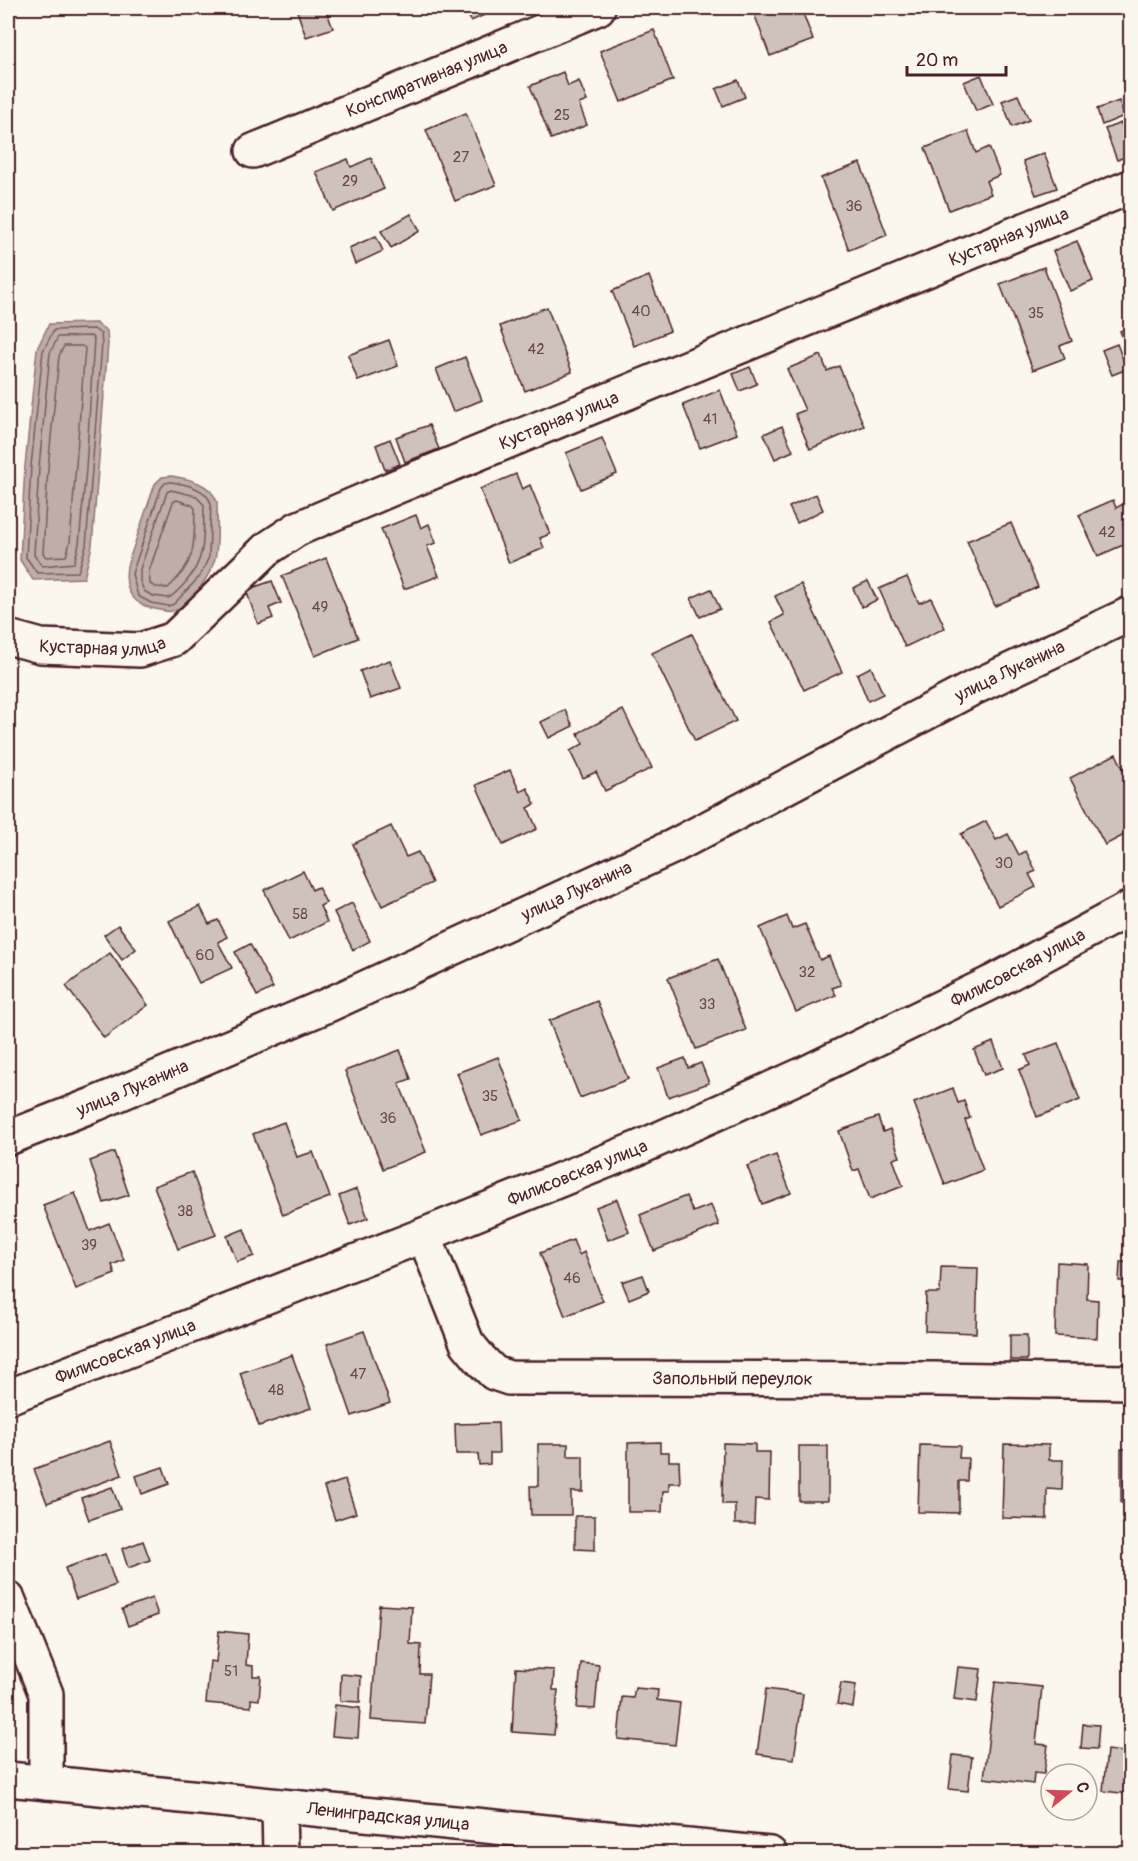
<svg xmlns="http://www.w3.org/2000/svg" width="1138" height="1861" viewBox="0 0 1138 1861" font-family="Pangolin,sans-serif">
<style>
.water{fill:#bfadaa;stroke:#907477;stroke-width:1.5}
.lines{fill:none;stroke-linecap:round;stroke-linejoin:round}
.shore{stroke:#79585e;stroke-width:1.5}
.building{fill:#cfc2bc;stroke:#4a1f2b;stroke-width:1.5}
.street-casing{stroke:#4a1f2b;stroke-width:38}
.secondary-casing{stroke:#4a1f2b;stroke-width:38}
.street{stroke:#fbf7ec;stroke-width:33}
.secondary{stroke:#fbf7ec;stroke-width:33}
.labels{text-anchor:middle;stroke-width:4.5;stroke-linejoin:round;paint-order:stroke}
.number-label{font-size:15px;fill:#6b484f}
.street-label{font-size:18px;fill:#4a1f2b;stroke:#fbf7ec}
</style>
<rect width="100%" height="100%" fill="#fbf7ec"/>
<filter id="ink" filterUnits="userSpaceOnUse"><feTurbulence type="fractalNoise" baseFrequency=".0167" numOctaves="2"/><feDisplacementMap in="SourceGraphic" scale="12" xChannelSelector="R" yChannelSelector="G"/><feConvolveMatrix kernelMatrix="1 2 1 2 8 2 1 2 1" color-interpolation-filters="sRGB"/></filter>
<g filter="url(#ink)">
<g class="water">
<polygon points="96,323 107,331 108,344 92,546 84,578 33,580 20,560 25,466 37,349 49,324"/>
<path d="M171,476c18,3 40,7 46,26 0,15 2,48 -3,60 -6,16 -20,38 -36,47 -6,4 -12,2 -18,1 -26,-4 -37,-17 -33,-44l28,-82 7,-7z"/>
</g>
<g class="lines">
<g class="shore">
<polygon points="94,329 101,334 102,344 86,546 78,572 37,573 26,557 31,466 43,351 54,330"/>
<polygon points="58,337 91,336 94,339 86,469 79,544 74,563 42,566 34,555 39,467 50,353"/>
<polygon points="64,346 82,346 85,348 70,542 66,556 46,557 43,553 48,468 59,356"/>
<path d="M171,482c14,2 36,6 40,22l-2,53 -9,19 -26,28 -6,2 -17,-3 -13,-7 -6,-22 29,-86 4,-5z"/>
<path d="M171,490l25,6 8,9c-1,31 3,52 -18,77 -6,6 -11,13 -18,16l-15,-2 -9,-5 -4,-10v-12l27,-77z"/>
<path d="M177,500l15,5 3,3c-1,36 2,54 -27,80l-12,-1 -6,-3 -1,-13 24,-69z"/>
</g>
</g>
<g class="building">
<polygon points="296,8 325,8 333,28 306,37"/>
<polygon points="465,8 484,8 487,14 471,21"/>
<polygon points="752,8 801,8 813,40 770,56"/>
<polygon points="654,30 673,80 621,102 600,51"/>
<polygon points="563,72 568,86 579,81 587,101 579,104 587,125 551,139 530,86"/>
<polygon points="981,75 993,104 976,111 964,82"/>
<polygon points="738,80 745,97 723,106 716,89"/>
<polygon points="1018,95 1029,120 1012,127 1002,101"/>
<polygon points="1119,101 1124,116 1102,125 1097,109"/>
<polygon points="466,113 496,185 455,201 426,130"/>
<polygon points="1121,123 1130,146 1130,155 1117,160 1105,129"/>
<polygon points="968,131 976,153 989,147 1000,175 986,181 991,194 949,210 925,148"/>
<polygon points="1044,153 1057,188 1036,195 1023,161"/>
<polygon points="371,158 384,189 333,211 316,172 348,159 351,167"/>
<polygon points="860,163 887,235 849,250 821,178"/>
<polygon points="411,214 420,231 391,248 381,231"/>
<polygon points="376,236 383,251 355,264 349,248"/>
<polygon points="1077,241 1093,281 1070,291 1053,251"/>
<polygon points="1044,267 1072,341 1060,346 1065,358 1033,370 1000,284"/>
<polygon points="649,276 670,331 634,346 612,291"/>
<polygon points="547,307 572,372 525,391 500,326"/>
<polygon points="1130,327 1130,357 1120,331"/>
<polygon points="389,340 398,366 358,381 348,355"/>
<polygon points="1117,344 1127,369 1112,375 1102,350"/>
<polygon points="821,355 827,371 839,366 864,426 810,449 795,414 805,410 787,369"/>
<polygon points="465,357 482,400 453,412 436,369"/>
<polygon points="750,367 757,384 740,391 733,374"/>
<polygon points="720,390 737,434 700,448 683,405"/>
<polygon points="429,425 439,449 405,462 396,437"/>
<polygon points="782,426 793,451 775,459 764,434"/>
<polygon points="602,438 617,474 581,489 566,453"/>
<polygon points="390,439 400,464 385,470 376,445"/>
<polygon points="516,474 522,489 530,485 550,534 540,538 544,548 509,563 480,489"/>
<polygon points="816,494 823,510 797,523 789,507"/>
<polygon points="1113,500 1116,508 1123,504 1130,520 1123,524 1130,542 1098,556 1079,515"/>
<polygon points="416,515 421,528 429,524 436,543 427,546 439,576 404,589 381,529"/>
<polygon points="1011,523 1038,587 995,606 967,541"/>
<polygon points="326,558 358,638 315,656 282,576"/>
<polygon points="907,577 919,603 931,598 945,628 905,647 879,589"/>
<polygon points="272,581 281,603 269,608 273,618 258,624 246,590"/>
<polygon points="868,581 877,600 862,607 853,588"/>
<polygon points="801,584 842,672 804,690 771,622 784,615 775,596"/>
<polygon points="711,589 720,609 700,617 691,598"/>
<polygon points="692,634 736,721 695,741 652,653"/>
<polygon points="390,660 401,688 370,699 360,671"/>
<polygon points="871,667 883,694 868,701 857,674"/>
<polygon points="565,710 573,726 549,738 541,722"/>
<polygon points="623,710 652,768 605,791 596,772 583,778 570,751 583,744 578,733"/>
<polygon points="1116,754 1130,782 1130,832 1105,845 1070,778"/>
<polygon points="510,770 520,792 527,788 535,804 528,808 537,829 503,845 476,785"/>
<polygon points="986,821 996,840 1008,834 1019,855 1026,851 1036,871 1029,874 1036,887 998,906 961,834"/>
<polygon points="391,826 406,857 418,852 432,883 382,906 353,844"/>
<polygon points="303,871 312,890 318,887 326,903 320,906 327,922 289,941 264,890"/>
<polygon points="352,903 370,941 353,950 334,912"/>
<polygon points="200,906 209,924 218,920 227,937 218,942 232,968 199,983 169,921"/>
<polygon points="787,916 792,929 805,924 820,960 829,956 841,985 832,988 836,995 796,1012 760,928"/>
<polygon points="118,925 136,949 122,960 104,935"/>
<polygon points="250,944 273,988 257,996 235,952"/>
<polygon points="110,953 148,1005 104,1038 66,986"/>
<polygon points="718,959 746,1030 696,1049 668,978"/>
<polygon points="597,1001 628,1079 580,1098 549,1021"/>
<polygon points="993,1042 1003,1068 984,1075 974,1050"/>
<polygon points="1058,1043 1080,1100 1037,1117 1019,1070 1030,1065 1026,1055"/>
<polygon points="400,1050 411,1079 399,1083 426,1152 383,1169 345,1071"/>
<polygon points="498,1057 522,1120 481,1135 457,1073"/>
<polygon points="685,1058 688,1068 701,1063 709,1083 668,1097 658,1068"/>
<polygon points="953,1088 958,1103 964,1101 970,1118 965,1120 983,1170 945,1185 914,1103"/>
<polygon points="878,1117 883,1132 890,1129 900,1157 893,1159 903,1186 870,1199 859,1169 853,1171 839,1131"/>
<polygon points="284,1122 297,1157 313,1152 330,1197 283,1215 253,1134"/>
<polygon points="114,1152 129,1195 104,1203 90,1161"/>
<polygon points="776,1155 791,1193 762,1204 747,1166"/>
<polygon points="192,1172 216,1235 178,1249 154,1186"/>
<polygon points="357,1189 368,1218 350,1225 339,1196"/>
<polygon points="75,1193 90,1231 109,1223 124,1260 112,1265 115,1274 76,1289 43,1205"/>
<polygon points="686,1196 693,1212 711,1205 719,1225 654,1251 640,1215"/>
<polygon points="617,1199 629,1232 608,1240 596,1207"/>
<polygon points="244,1229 254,1256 237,1262 227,1236"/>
<polygon points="573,1240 579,1255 584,1252 603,1301 565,1316 540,1253"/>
<polygon points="1057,1262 1088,1264 1087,1299 1098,1300 1097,1338 1055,1336"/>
<polygon points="1120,1262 1130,1262 1130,1281 1119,1281"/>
<polygon points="941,1267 978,1268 976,1333 925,1331 926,1293 940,1293"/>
<polygon points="643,1275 649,1291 629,1299 622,1282"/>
<polygon points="364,1331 390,1403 352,1416 327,1344"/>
<rect x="1010" y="1335" width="17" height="25"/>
<polygon points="292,1355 311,1408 259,1426 240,1373"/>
<polygon points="498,1423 499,1453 490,1453 490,1464 479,1465 478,1454 456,1454 455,1424"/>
<polygon points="110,1441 122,1475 47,1503 34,1469"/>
<polygon points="660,1442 660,1452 669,1452 669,1461 679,1461 680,1483 669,1483 669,1491 663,1491 662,1512 628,1512 628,1443"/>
<polygon points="723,1443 755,1444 755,1452 770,1452 769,1500 755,1499 754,1524 735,1524 735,1504 722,1504"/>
<polygon points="538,1444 568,1444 568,1456 583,1456 583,1492 571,1492 571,1515 531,1515 530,1486 538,1486"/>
<polygon points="1004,1444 1049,1445 1049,1460 1063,1460 1062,1490 1047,1489 1047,1519 1002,1518"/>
<polygon points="920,1445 960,1446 959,1458 968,1458 967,1481 959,1481 959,1513 918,1512"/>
<rect x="799" y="1446" width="29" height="55"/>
<rect x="1121" y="1449" width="9" height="54"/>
<polygon points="163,1467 169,1484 142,1494 136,1476"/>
<polygon points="345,1480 356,1513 335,1520 324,1487"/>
<polygon points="112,1487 120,1509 89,1520 81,1498"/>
<polygon points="575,1516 595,1516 595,1550 575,1549"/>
<polygon points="143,1541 150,1560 128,1568 122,1549"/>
<polygon points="105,1554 116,1585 76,1599 65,1568"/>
<polygon points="152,1598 158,1615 128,1626 122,1609"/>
<polygon points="379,1605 412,1607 410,1644 421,1645 420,1674 429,1674 425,1724 371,1720"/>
<polygon points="219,1631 248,1634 246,1665 253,1666 253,1676 261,1676 259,1700 251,1699 251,1707 206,1703 210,1661 216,1662"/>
<polygon points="581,1663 599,1665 595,1709 577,1708"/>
<polygon points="958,1667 981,1669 977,1702 954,1699"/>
<polygon points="516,1668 554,1670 553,1690 558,1690 554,1735 512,1732"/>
<polygon points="341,1674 361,1676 360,1702 340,1701"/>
<polygon points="995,1682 1042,1687 1036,1744 1048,1745 1044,1774 1034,1773 1033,1784 984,1778"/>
<polygon points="841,1683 856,1685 853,1707 837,1704"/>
<polygon points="635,1688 658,1690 657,1700 680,1703 675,1745 618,1739 622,1697 633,1698"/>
<polygon points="766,1689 803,1694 794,1759 757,1754"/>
<polygon points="335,1705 360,1708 358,1738 332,1736"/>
<polygon points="1083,1724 1099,1725 1097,1749 1081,1748"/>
<polygon points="1124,1731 1130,1732 1130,1794 1103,1791 1107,1750 1123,1752"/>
<polygon points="953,1755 972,1757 968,1791 949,1789"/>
</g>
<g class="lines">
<defs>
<g id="street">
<path id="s1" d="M253,151l345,-143"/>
<path id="s2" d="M8,637l33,9 99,4 34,-11 93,-90 30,-20 101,-43 732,-299"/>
<path id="s3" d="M8,1138l87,-34 233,-99 344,-158 301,-159 157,-74"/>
<path id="s4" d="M424,1235l43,108 14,17 13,13 15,5 424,1 197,3"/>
<path id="s5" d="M8,1397l416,-162 217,-88 163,-73 191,-93 135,-73"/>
<polyline points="8,1599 46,1694 46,1783"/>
<polyline points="279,1806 280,1854"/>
</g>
<g id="secondary">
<path id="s6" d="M8,1779l762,75"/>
</g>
</defs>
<use href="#street" class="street-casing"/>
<use href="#secondary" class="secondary-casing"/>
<use href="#street" class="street"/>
<use href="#secondary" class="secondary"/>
</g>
</g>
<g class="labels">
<g class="number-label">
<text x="562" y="120">25</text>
<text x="461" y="162">27</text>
<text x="350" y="186">29</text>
<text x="854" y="211">36</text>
<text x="641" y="316">40</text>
<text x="1036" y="318">35</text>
<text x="536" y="354">42</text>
<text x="710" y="424">41</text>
<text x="1107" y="537">42</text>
<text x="320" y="612">49</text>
<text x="1004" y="868">30</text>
<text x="300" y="919">58</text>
<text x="205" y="960">60</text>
<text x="807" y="977">32</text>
<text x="707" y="1009">33</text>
<text x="490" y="1101">35</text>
<text x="388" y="1123">36</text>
<text x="185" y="1216">38</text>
<text x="89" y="1250">39</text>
<text x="572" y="1283">46</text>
<text x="358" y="1379">47</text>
<text x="276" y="1395">48</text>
<text x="231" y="1676">51</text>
</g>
<g class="street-label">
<text dy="6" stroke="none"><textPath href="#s1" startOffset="188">Конспиративная улица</textPath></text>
<text dy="6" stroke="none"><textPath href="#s2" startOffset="1104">Кустарная улица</textPath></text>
<text dy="6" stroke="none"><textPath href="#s2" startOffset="618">Кустарная улица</textPath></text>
<text dy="6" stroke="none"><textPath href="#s2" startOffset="96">Кустарная улица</textPath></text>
<text dy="6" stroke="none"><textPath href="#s3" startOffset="1106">улица Луканина</textPath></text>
<text dy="6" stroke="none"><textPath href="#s3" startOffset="620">улица Луканина</textPath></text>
<text dy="6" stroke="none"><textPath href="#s5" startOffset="1098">Филисовская улица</textPath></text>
<text dy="6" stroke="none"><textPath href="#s3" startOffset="134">улица Луканина</textPath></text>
<text dy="6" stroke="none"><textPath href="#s5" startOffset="612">Филисовская улица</textPath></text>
<text dy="6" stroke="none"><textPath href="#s5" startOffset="126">Филисовская улица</textPath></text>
<text dy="6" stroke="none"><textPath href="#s4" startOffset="396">Запольный переулок</textPath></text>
<text dy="6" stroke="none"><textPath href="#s6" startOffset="382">Ленинградская улица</textPath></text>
</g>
</g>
<rect width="1138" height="1861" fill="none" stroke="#fbf7ec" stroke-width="30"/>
<rect x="15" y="15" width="1108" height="1831" fill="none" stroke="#4a1f2b" stroke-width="2" filter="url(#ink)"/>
<g transform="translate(1069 1792) rotate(71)"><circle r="28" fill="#fbf7ec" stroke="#b4a19f" stroke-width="1.5"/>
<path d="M0-4.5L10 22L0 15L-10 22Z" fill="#d1495b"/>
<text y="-9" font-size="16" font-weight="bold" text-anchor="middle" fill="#4a1f2b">С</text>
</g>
<path d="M907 66v9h99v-9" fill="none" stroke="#4a1f2b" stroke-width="3"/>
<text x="916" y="66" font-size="18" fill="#4a1f2b" stroke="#fbf7ec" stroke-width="4.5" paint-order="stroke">20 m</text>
</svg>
